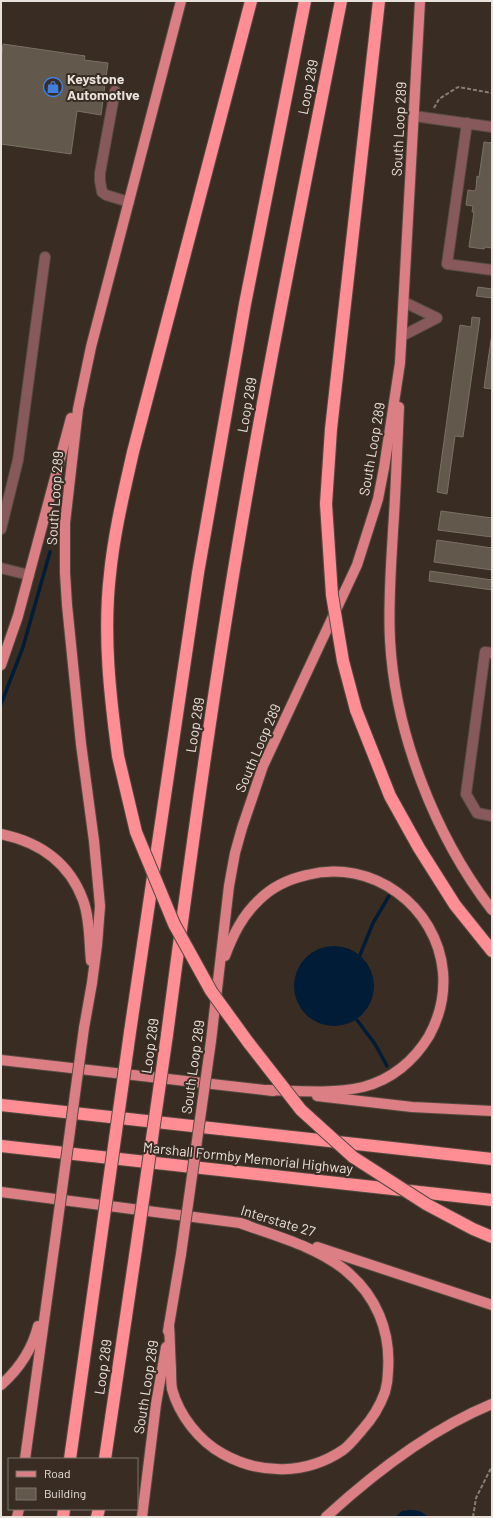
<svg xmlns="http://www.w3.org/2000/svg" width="493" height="1518" viewBox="0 0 493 1518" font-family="Barlow,sans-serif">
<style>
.water{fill:#001c36}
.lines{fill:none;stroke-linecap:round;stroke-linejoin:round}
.stream{stroke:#001c36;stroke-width:3.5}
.building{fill:#62584b;stroke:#7a7063}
.minor-casing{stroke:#554a40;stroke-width:12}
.major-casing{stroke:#554a40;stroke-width:12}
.highway-casing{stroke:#554a40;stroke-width:14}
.path{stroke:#877d74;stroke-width:2;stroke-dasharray:4 2;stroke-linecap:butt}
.minor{stroke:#87595b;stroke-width:10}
.major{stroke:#dc7f84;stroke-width:10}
.highway{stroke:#fe8d94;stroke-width:12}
.major-bridge-casing{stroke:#554a40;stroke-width:12;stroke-linecap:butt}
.highway-bridge-casing{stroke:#554a40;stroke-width:14;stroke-linecap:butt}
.major-bridge{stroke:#dc7f84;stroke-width:10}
.highway-bridge{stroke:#fe8d94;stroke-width:12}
.labels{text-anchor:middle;stroke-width:4;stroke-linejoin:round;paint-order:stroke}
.poi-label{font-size:14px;font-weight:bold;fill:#e9e1db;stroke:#392d23;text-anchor:start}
.street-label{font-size:14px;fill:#e9e1db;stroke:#392d23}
</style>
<rect width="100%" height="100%" fill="#392d23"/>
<g class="water">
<circle cx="334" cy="986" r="40"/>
<path d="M409,1510c9,0 13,1 19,7h-33l7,-6z"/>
</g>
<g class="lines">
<g class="stream">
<polyline points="1,704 23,647 50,552"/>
<polyline points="360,955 373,923 389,896"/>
<polyline points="357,1020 375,1044 387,1066"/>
</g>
</g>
<g class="building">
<polygon points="3,44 85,56 84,60 108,63 101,115 77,111 71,154 1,144 1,61"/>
<polygon points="484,142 492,143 492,248 485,247 484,249 469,247 474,212 472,212 473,206 466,205 468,190 474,191 476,189 477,176 479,177"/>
<polygon points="478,287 492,289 492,298 476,296"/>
<polygon points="472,317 480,318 463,437 455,436 447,494 437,492 460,325 471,327"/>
<polygon points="492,333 492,389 484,388"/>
<polygon points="441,511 492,518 492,537 438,530"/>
<polygon points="437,540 492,548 492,570 434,562"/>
<polygon points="430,571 492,580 492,590 429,581"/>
</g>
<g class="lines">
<defs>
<g id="minor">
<polyline points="115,91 100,173 100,181 102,192 106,195 129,202"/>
<polyline points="414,116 492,127"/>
<polyline points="467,123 447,264 492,270"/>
<polyline points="402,336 437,318 404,302"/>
<polyline points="1,529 18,460 45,257"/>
<polyline points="1,568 29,575"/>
<polyline points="492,653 485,652 466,794 477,813 492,816"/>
</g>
<g id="major">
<path d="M399,407c-2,42 -3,83 -6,124 -2,36 -5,73 -3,109 5,93 45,196 102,270"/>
<polyline points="1,665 18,616 71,418"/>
<path d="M1,834c38,8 68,28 82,66 7,19 6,41 8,61"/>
<path d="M225,956c8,-21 17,-40 34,-56 13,-13 30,-21 48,-25 65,-17 130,31 136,97 2,24 -3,44 -14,64 -15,25 -38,44 -66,51 -30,7 -65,4 -96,3"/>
<polyline points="84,1028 92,983 97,945 100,906 94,841 81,744 67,605 65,573 65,523 78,409 91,347 181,1"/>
<polyline points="211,1041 229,886 235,853 242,828 263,766 357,565 378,499 384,468 400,363 420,1"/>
<polyline points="1,1060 273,1091"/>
<polyline points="317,1096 412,1107 492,1111"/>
<polyline points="1,1192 240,1223 247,1225"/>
<polyline points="317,1247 492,1305"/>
<path d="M169,1325c1,15 1,29 2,43 0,7 0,14 1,21 7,26 27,52 51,65 38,21 83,21 120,-4 7,-5 13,-13 19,-20 10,-11 18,-24 23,-38 2,-7 3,-15 3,-21 3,-40 -12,-76 -43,-101 -30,-24 -70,-34 -105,-47"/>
<polyline points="168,1331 181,1254"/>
<path d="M1,1385c18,-16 31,-35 37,-59"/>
<polyline points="25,1459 55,1241"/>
<polyline points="17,1517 19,1509"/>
<polyline points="142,1517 156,1404 166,1347"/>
<path d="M326,1517c48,-44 105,-88 166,-113"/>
</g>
<g id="highway">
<polyline points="326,504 331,429 379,1"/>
<polyline points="356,710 390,796 419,848 455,905 492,951"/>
<path d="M118,756c-8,-60 -15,-121 -8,-182 4,-41 14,-82 23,-122l118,-451"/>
<polyline points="130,1032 198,573 245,304 305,1"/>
<path d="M167,1035c24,-183 49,-366 81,-548 28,-162 61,-324 93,-486"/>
<polyline points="1,1105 492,1159"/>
<polyline points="1,1146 492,1200"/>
<polyline points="70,1459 100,1245"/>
<polyline points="105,1459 136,1249"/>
<polyline points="63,1517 64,1509"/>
<polyline points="97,1517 99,1509"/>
</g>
</defs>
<use href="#minor" class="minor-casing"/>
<use href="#major" class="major-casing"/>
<use href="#highway" class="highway-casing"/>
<g class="path">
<polyline points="434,108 439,99 458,87 492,93"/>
<polyline points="473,1517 476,1498 492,1466"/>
</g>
<use href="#minor" class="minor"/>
<use href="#major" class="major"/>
<use href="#highway" class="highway"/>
<defs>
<g id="major-bridge">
<polyline points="55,1241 84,1028"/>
<polyline points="181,1254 211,1041"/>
</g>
<g id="highway-bridge">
<polyline points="326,504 332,595 343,661 356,710"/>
<polyline points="118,756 136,832 174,924 211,991 248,1042 301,1110 353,1157 426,1204 473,1229 492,1237"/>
<polyline points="100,1245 130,1032"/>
<polyline points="136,1249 167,1035"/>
</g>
</defs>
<use href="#major-bridge" class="major-bridge-casing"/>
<use href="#highway-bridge" class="highway-bridge-casing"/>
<use href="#major-bridge" class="major-bridge"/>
<use href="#highway-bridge" class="highway-bridge"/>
</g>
<defs>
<symbol id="shop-ring" viewBox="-11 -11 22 22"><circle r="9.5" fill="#392d23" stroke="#3f7fe0" stroke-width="1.5"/><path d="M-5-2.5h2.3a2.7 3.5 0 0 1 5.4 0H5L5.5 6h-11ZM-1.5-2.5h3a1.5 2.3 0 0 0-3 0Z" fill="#3f7fe0"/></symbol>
</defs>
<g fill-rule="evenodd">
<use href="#shop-ring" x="42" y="76" width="22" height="22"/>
</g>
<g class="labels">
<g class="poi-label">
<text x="67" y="84">Keystone<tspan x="67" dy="16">Automotive</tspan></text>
</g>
<g class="street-label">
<text transform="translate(308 87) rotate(-79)" y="5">Loop 289</text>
<text transform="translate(399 129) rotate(-87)" y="5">South Loop 289</text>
<text transform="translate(247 405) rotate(-80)" y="5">Loop 289</text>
<text transform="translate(372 449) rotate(-80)" y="5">South Loop 289</text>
<text transform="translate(55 498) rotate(-86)" y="5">South Loop 289</text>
<text transform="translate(195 725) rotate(-81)" y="5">Loop 289</text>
<text transform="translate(258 748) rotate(-67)" y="5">South Loop 289</text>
<text transform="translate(150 1046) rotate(-82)" y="5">Loop 289</text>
<text transform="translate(193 1067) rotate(-82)" y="5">South Loop 289</text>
<text transform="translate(248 1158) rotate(6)" y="5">Marshall Formby Memorial Highway</text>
<text transform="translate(278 1221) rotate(17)" y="5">Interstate 27</text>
<text transform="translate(103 1367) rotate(-82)" y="5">Loop 289</text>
<text transform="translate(146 1387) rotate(-81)" y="5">South Loop 289</text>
</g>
</g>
<rect width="493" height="1518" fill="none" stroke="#e9e1db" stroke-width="4"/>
<rect x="8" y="1458" width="130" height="52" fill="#392d23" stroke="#7f756d"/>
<rect x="16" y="1471" width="20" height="6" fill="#dc7f84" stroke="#7f756d"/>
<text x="44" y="1478" font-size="12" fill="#e9e1db">Road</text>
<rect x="16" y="1488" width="20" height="12" fill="#62584b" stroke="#7f756d"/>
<text x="44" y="1498" font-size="12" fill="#e9e1db">Building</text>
</svg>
